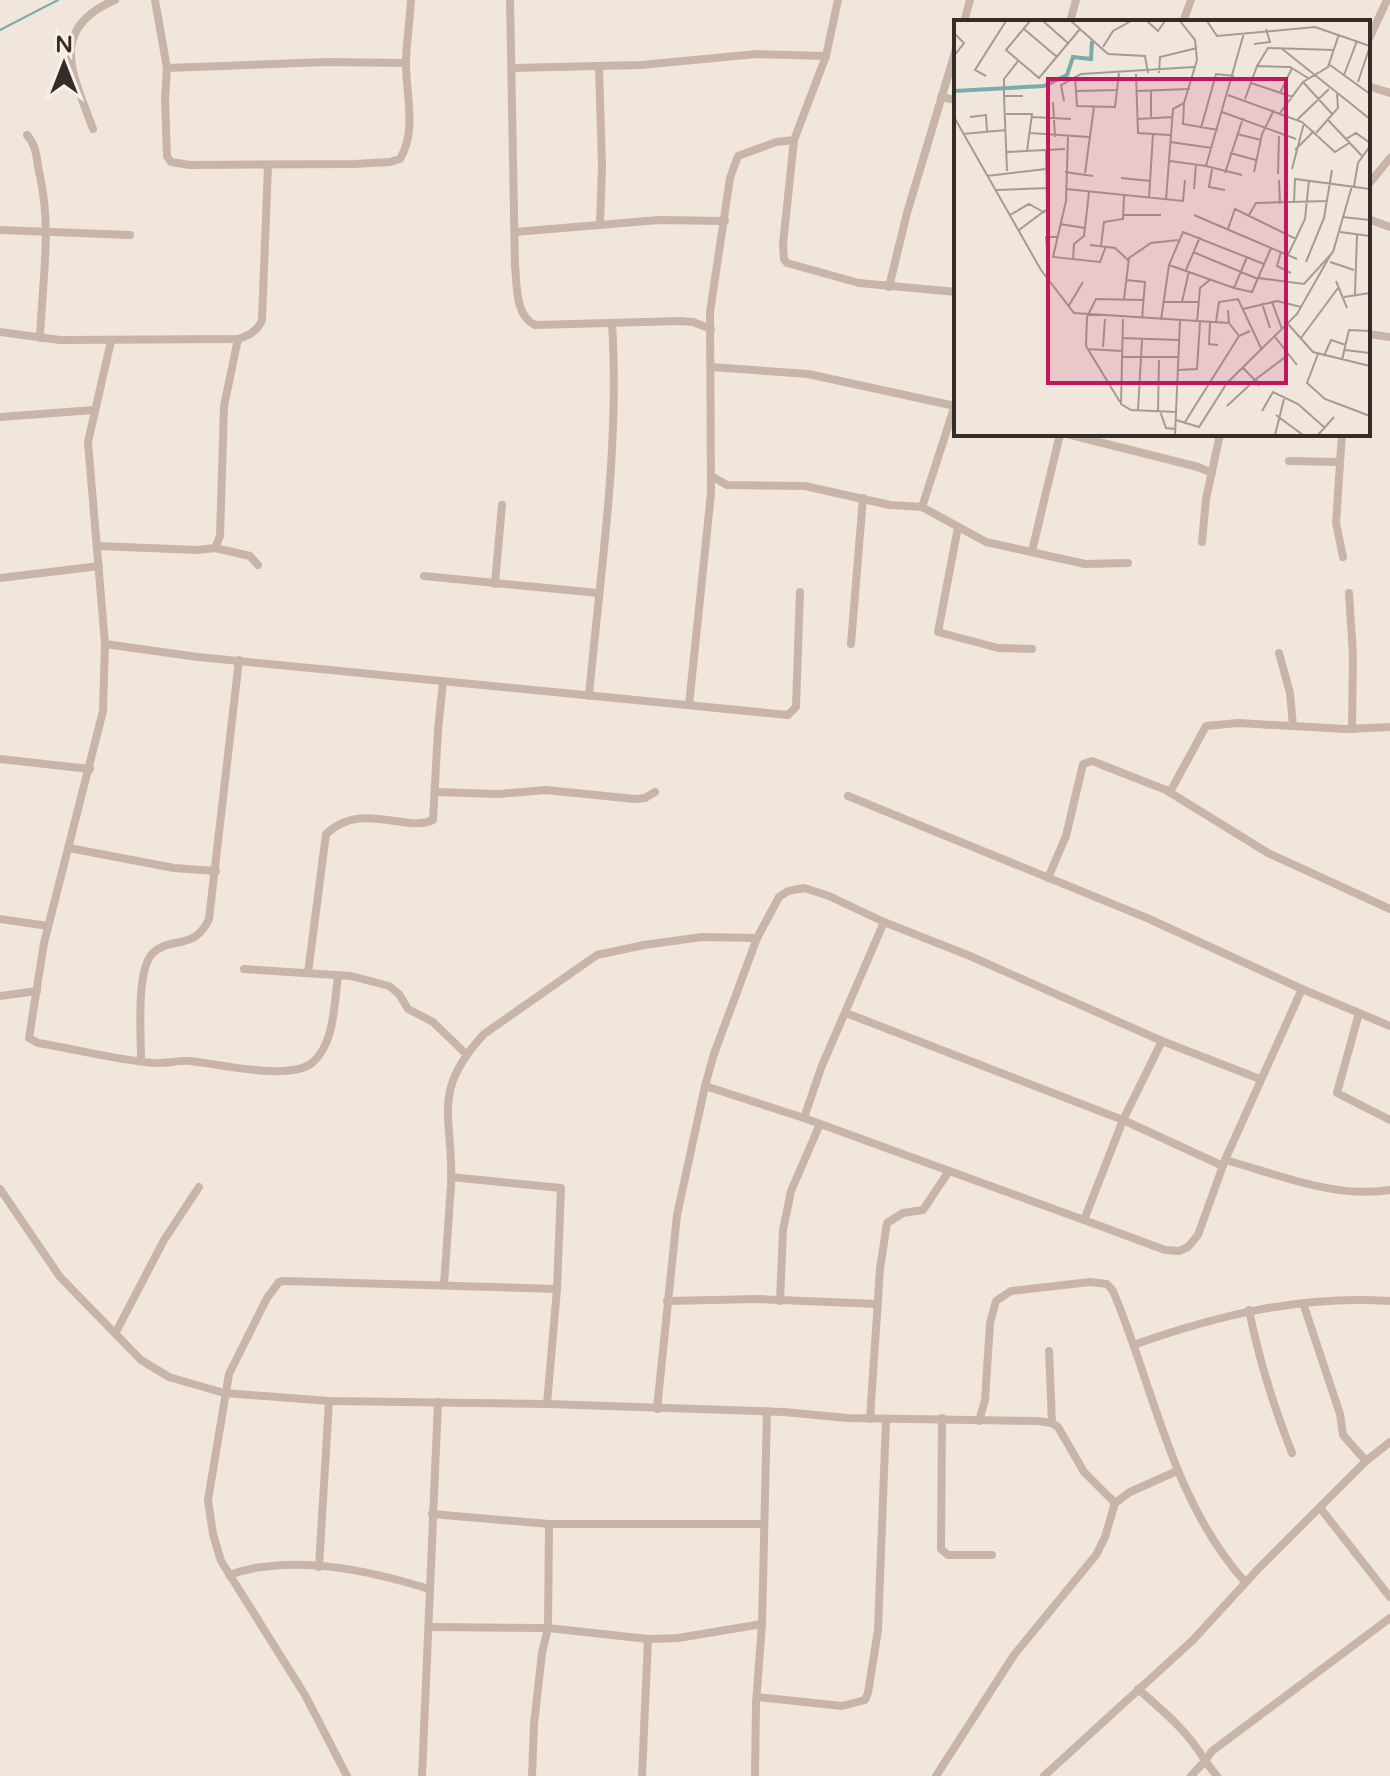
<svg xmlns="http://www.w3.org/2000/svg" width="1390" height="1776" viewBox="0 0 1390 1776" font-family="'Varela Round',sans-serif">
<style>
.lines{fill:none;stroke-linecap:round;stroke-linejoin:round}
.stream{stroke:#7bacac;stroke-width:2}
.street{stroke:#c8b5a8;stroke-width:8}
.inset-river{fill:none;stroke:#7bacac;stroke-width:4}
.inset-road{fill:none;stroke:#a69b93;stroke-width:2}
.view{fill:#c2185b;fill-opacity:0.15;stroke:#c2185b;stroke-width:4}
.inset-edge{fill:none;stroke:#352b28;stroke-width:4}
</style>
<rect width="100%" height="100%" fill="#f1e6db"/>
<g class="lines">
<polyline class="stream" points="0,30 58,0"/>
<g class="street">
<path d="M155,0l12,68 -2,30 2,58 4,6 19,3 164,-1 36,-2 10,-3c17,-29 6,-63 6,-95 0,-21 4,-43 5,-64"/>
<path d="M510,0l5,266c2,18 0,50 20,59l145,-4 13,1 18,7"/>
<polyline points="964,22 970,0"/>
<polyline points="1070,22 1076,0"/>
<polyline points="1183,22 1191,0"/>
<polyline points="1368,41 1387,0"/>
<polyline points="599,66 602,166 600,224"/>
<polyline points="167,68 326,62 406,63"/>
<polyline points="512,68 641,65 757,54 826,56"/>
<polyline points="1368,86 1390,93"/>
<polyline points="941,97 956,100"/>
<path d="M93,129c-19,-53 -47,-100 22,-129"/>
<path d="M27,135c11,12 9,26 13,41 12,55 2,107 0,162"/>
<polyline points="794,140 783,244 784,259 787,263 859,283 956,292"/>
<polyline points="1368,185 1390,158"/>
<polyline points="1368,219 1390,227"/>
<polyline points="0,230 130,235"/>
<polyline points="515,232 659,220 725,221"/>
<polyline points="889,287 907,213 956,49"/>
<path d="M0,332l60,8 178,-1c11,-3 20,-8 24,-19l6,-155"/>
<polyline points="1368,334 1390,337"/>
<path d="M111,341l-23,101 17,202 -2,67 -59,232 -15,95 9,5c38,6 77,17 116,20 12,1 24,-3 36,-2 29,3 99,20 122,2 23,-19 22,-60 26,-87"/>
<polyline points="711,367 808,374 955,406"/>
<polyline points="0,417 94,410"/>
<polyline points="1067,434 1198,467 1212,473"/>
<polyline points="1342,434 1336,523 1343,557"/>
<polyline points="1289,461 1339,462"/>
<polyline points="711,476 727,485 805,486 890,505 922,507 956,402"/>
<polyline points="922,507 986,542 1085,564 1128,563"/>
<polyline points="958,527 938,632 998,648 1032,649"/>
<polyline points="1202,542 1206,499 1220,434"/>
<polyline points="98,546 198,550 215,548 250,556 258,565"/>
<polyline points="215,548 220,536 224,406 238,339"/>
<polyline points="1032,551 1060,434"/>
<polyline points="424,576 598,593"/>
<polyline points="0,578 99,566"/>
<polyline points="495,584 502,505"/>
<polyline points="1349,593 1353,655 1352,729"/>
<polyline points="105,644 198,657 788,715 796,707 800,592"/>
<polyline points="851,644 863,498"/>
<polyline points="1279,653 1290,693 1293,726"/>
<path d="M589,696c11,-123 31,-247 23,-372"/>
<polyline points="689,705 711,493 710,312 730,178 738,156 776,142 794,140 826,56 838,0"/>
<polyline points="0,759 90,769"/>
<polyline points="436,792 498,794 546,790 635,799 645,798 655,792"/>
<polyline points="1170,792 1206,726 1238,723 1346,729 1390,727"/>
<polyline points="848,796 1147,918 1302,989 1390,1026"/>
<polyline points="69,848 174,868 216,871"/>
<polyline points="1048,878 1066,836 1083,764 1092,761 1166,790 1268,853 1390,909"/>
<polyline points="0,919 48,926"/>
<polyline points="244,969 351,976 389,986 399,994 408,1009 433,1022 467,1055"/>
<path d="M308,973l18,-139c36,-34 78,-1 107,-14l5,-90 5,-48"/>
<polyline points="0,996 37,991"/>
<polyline points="846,1013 1123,1120 1223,1166"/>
<polyline points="1359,1013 1337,1093 1390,1120"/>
<path d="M141,1061c0,-23 -5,-90 11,-107 18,-19 42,-2 57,-35l30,-259"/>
<polyline points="705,1086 804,1118 1084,1220 1123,1120 1162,1041"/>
<polyline points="804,1118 821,1068 884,922"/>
<path d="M1225,1160c52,14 111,39 165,30"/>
<polyline points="451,1177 561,1188 557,1289 547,1404"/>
<polyline points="0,1189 60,1277 141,1360 169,1377 224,1393 329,1401 547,1404 784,1412 847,1418 1038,1421 1052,1423 1058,1427 1084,1472 1115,1503"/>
<polyline points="1084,1220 1165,1250 1179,1251 1188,1247 1198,1235 1225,1160 1302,989"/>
<path d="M444,1285c2,-33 5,-67 7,-100 3,-69 -22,-91 33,-151l113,-79 47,-10 58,-8 55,1"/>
<polyline points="667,1301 758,1299 877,1304"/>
<polyline points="780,1301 783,1230 791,1191 820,1124"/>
<polyline points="1303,1303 1340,1414 1343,1435 1366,1461"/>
<path d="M1249,1310c10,50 24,95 43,143"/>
<polyline points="116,1332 164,1240 199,1187"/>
<path d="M1136,1344c83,-29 165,-49 254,-43"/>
<polyline points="1049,1351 1052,1423"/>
<polyline points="657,1409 677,1215 705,1086 714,1054 757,938 779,897 788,891 804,888 829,896 884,922 970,956 1162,1041 1260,1079"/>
<polyline points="942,1418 941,1549 948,1555 992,1555"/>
<polyline points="870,1419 880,1269 887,1223 903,1213 923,1210 949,1171"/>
<path d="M979,1421l6,-21 5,-77 6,-22 15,-10 79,-9 17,2 6,7c42,99 58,208 132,291"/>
<polyline points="1321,1509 1390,1597"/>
<polyline points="432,1514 549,1524 764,1524"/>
<polyline points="319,1567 329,1401"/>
<path d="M229,1575c62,-22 139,-5 200,14"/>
<polyline points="429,1627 548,1628 648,1639 678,1638 762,1624"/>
<path d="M1138,1689c25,22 51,43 67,72l-14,15"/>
<polyline points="757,1697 842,1706 865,1700 868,1693 878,1630 886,1420"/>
<polyline points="347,1776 305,1695 221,1561 213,1534 208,1500 229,1374 267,1298 279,1282 284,1281 557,1289"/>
<polyline points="422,1776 438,1402"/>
<polyline points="532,1776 534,1724 542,1653 548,1628 549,1524"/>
<polyline points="642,1776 648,1639"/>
<polyline points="755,1776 756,1703 762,1624 767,1411"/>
<polyline points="936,1776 1014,1655 1096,1555 1105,1537 1115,1503 1130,1492 1177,1471"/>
<polyline points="1044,1776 1193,1640 1259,1568 1366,1461 1390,1442"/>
<polyline points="1217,1776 1205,1761 1212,1751 1390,1618"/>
</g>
</g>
<g transform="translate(954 20)">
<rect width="416" height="416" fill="#f1e6db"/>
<path class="inset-river" d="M0,71l90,-5 23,-11 6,-18 18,2 1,-18"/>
<path class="inset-road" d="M76,1l-24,29 33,28 41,-49M89,1l26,23M117,1l37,33 37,2 3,17M193,1l11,10 7,-10M253,1l10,15 98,-9 55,19M70,9l33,28M0,13l10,10 -10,13M300,24l16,-2 -4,-13M149,27l10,-16 18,-10M327,28l89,71M376,45l40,29M303,46l11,-18 66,2M205,53l1,-16 37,-9M182,54l2,59 32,2M390,55l13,-34M32,56l-11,-6 31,-49M121,56l2,30 38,1 4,-34M349,62l30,33M404,62l12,-36M297,63l42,14M197,70v27M123,71l41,-1M182,71l54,-2M326,73l12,-25M50,75v-16l14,-18M274,75l74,27 33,30 14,-9M291,79l12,-33 33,1 18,11M110,81l-3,-16 20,-11 113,-7M99,82l2,35M230,83l-1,21 35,6M268,92l74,27M326,93l23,-31 25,-15 11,-33M52,94h26l-5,37M0,97l87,153 33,43 155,10M16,97l16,-2 1,17M78,97l39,2M183,99l36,-2M343,100l32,-31M374,100l35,37M247,108l15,-54 18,2M76,113l59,4M362,113l22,-25 -1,-14M9,114l43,-4M283,114l24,6M114,117l-2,64 -13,56 47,5 6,-16M392,119l10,-6 14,10M216,122l42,6M341,130l19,-19M53,132l58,-3M276,133l26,7M216,141l36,5 38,-133M252,146l36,9M258,149l-3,18 16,3M338,149l12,-46M53,151l-3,-75h19M111,152l28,4M300,152l8,-38 12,-24M131,153l9,-66M271,153l18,-55M324,154l1,-38M33,156l59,-7M167,158l30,3M325,160l1,24M400,166l4,-23 12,-17M112,169l117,12 2,-21M240,169l2,-25M42,170l51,-2M195,178l4,-64M212,180l7,-91 11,-6 13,-43 -2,-20 -15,-19M340,183l1,-24 75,10M56,195l19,-11 16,9M169,195h38M240,195l103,44M295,195l7,-12 72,-2M388,197l28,3M106,204l25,4M274,209l7,-20 61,30M65,210l28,-21 -1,-58M386,212l30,4M136,225l25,3 13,12M147,226l3,-24 19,-3 1,-23M93,230l-1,-13h11M239,232l65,27M327,232l-4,14 14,7M334,235l17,-36 4,-39M119,240l1,-16 10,-8 5,-44M352,242l18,-44 8,-48M376,242l24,8M215,245l65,23 13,-31M232,250l14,-33M304,258l46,6 29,-32 19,-66M172,260l19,2 -3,37M382,261l11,27M280,268l18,4 19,-44M401,274l2,-59M390,277l26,-4M170,279l5,-41 22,-15 27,-3M209,282h36M228,282l7,-31M318,282l10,27M308,283l8,25M114,287l15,-25M289,289l34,-8 24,6M274,290l1,13 10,13M169,299l-2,85 10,6 45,2M207,300l8,-55 14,-33 81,32M243,302l3,-34 11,-9M256,302l-1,22 9,1M262,302l3,-20 19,-3 24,51M334,304l25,28 57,14M321,317l22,28M168,318l57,2M347,318l37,-50M149,327l2,-28M134,329l34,2M391,330l25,3M364,334l-11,29 18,16 45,17M370,336l7,-16 15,5M168,337h57M388,340l7,-30 21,1M224,350l19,-1 3,-47M305,366l-3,-7 32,-24M166,382l-34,-56 1,-29 9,-18 48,1M273,386l28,-26 -12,-12M184,390l4,-70M204,391l1,-51M206,391l6,17 9,1M308,391l11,-19 25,12 26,23M322,395l27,20M222,400l23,7 28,-44 70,-69 34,-60M231,402l54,-86 11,-5M221,415l5,-114M321,415l9,-36M364,415l16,-18"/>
<path class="view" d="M94,59h238v304h-238z"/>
<rect width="416" height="416" class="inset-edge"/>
</g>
<g transform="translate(64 64)" stroke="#f8f0e7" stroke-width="6" paint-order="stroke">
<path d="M0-6L14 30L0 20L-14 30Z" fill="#352b28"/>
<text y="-12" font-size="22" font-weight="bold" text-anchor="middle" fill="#352b28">N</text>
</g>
</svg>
